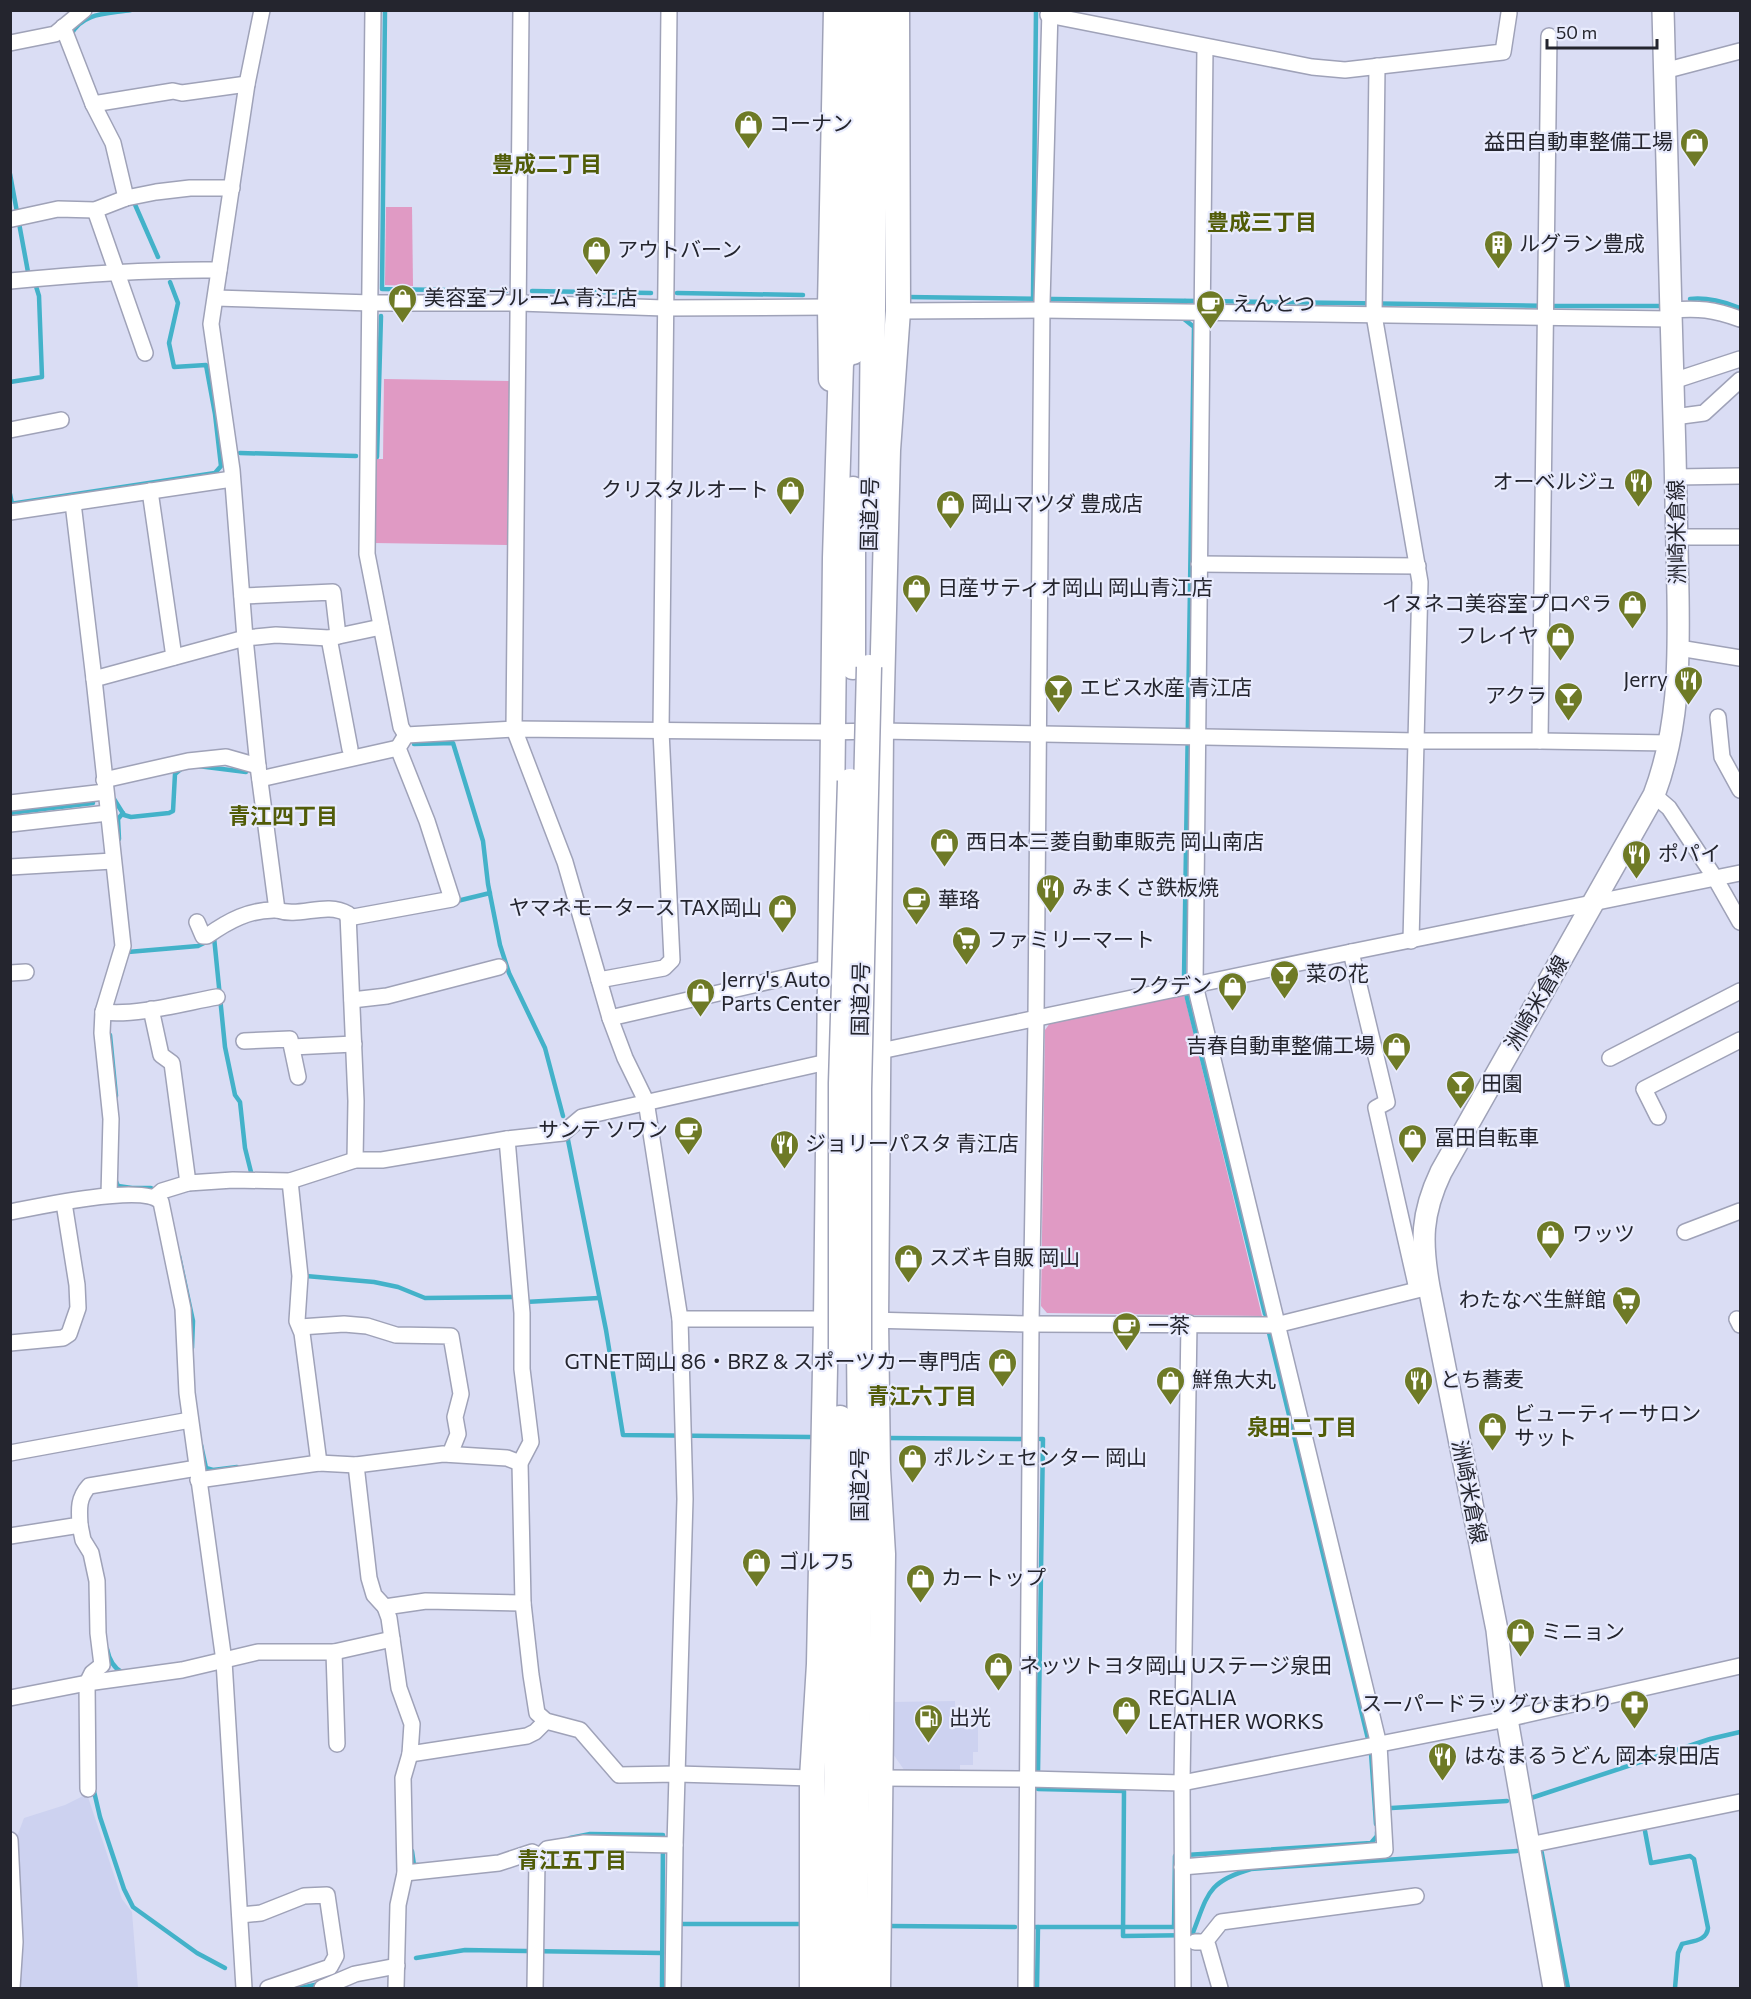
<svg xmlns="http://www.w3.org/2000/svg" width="1751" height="1999" viewBox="0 0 1751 1999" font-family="Commissioner,'Noto Sans JP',sans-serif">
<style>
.built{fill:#cdd2f0}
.green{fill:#e09ac4}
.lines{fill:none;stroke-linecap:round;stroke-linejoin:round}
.stream{stroke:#43b2c9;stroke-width:4.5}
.minor-casing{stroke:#9fa2b8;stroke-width:18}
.secondary-casing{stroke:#9fa2b8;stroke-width:24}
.trunk-casing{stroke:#9fa2b8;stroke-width:27}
.minor{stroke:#fff;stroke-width:15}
.secondary{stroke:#fff;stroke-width:21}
.trunk{stroke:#fff;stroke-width:24}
.trunk-bridge-casing{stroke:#9fa2b8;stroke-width:27;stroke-linecap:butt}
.trunk-bridge{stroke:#fff;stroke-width:24}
.labels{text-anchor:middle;stroke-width:4.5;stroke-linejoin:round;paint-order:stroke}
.poi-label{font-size:21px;fill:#24252e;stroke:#e8ebfd;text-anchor:start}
.street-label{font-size:21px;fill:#24252e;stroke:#e8ebfd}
.neighbourhood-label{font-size:22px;font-weight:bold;fill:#515c08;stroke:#e8ebfd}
</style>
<rect width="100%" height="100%" fill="#daddf4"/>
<g class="built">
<polygon points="955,1701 955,1725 978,1725 978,1752 973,1752 973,1765 960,1765 960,1774 907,1774 891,1751 891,1702"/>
<polygon points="87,1794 122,1899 132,1912 138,1988 11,1988 11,1836 18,1834 24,1818 65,1805"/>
</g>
<g class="green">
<polygon points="386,207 412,207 413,286 385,285"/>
<polygon points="384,379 510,381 507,545 374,543 375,459 383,459"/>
<polygon points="1184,994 1262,1316 1047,1313 1041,1306 1045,1030 1050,1023"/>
</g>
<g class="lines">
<g class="stream">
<polyline points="385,10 382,289 506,291"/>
<path d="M71,35c11,-23 37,-21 60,-25"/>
<polyline points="10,174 28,272"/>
<polyline points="133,200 158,257"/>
<polyline points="532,291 651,293"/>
<polyline points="677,293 803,295"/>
<polyline points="907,297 1555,306 1660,306"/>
<polyline points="1033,298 1036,10"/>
<path d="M1690,299c16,-2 36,3 50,9"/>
<polyline points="1185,301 1184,319 1194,327 1184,978 1187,998 1265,1314"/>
<polyline points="10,382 42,377 39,296 35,283"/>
<polyline points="240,453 356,456"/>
<polyline points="377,457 381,316"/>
<polyline points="10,494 12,504"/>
<polyline points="10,504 215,473 221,466 215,414 206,365 174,367 169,343 178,303 170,282"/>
<polyline points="414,744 453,743 483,841 488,884 500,945 509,973 545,1048 563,1116"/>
<polyline points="198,766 246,772"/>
<polyline points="114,799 124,815 131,817 169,813 173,811 175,774 181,769"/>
<polyline points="10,813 93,803"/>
<polyline points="119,839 118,819 123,813"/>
<polyline points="453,902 490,893"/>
<polyline points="214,937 225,1047 235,1095 240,1102 245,1148 251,1172"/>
<polyline points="128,952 198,946 208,941"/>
<polyline points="110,1035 116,1096"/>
<polyline points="567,1135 606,1330 623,1435 810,1437"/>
<polyline points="115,1179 118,1186 132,1188 151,1188"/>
<polyline points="179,1256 193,1321 192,1348"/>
<polyline points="305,1271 306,1276 374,1282 398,1287 425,1298 513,1297"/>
<polyline points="525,1302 599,1298"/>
<polyline points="1269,1333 1368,1739"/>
<polyline points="888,1438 1022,1439"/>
<polyline points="201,1445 206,1468 213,1470 237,1467"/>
<path d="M107,1649c2,10 6,19 16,24"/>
<polyline points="1371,1753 1375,1809"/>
<polyline points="1038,1772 1043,1439 1040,1439"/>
<polyline points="1038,1786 1038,1789 1124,1791 1123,1936 1199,1935"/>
<polyline points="93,1787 100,1817 124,1889 133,1907 197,1953 225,1968"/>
<polyline points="1528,1799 1710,1739 1740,1732"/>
<polyline points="1376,1824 1375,1809 1507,1801"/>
<path d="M1645,1831l6,32 39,-7 4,3 14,69c-1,13 -16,13 -26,16l-4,9 -3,35"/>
<polyline points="570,1838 590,1834 663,1835 662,1988"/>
<polyline points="1539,1849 1541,1849 1568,1988"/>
<polyline points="412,1851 414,1865 418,1865"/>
<polyline points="1186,1855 1371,1843 1377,1836 1377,1832"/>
<polyline points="677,1924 799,1924"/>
<polyline points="889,1926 1015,1927"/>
<polyline points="1035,1927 1174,1927 1175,1856"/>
<path d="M1192,1935c16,-40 14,-53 59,-66l266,-18"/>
<polyline points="416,1958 465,1950 662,1953"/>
<polyline points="301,1988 319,1984"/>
<polyline points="1037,1988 1038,1927"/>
</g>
<defs>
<g id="minor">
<path d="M262,10l-15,74 -36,240 21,146 13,168 13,128 19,144c23,8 49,-9 71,4l8,187 -1,59"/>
<polyline points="373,10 367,554 401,727 406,735 514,729 823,732 881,731 1417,741 1540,741 1670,743"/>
<polyline points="521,10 514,729 565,862 610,1018 625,1058 646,1101 680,1319 685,1499 675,1845 673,1988"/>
<polyline points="1048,15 1312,67 1345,70 1503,52 1509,13"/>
<polyline points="63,27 93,104 113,143 126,198"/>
<polyline points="10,43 55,34 84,10"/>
<polyline points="1377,66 1374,315 1420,582 1411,941"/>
<polyline points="1664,71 1740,51"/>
<polyline points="93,104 173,91 182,93 247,84"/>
<polyline points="95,210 145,353"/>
<polyline points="12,219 58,209 95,210 126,198 156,192 190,188 232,188"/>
<path d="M10,281c71,-7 138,-12 209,-11"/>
<polyline points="216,298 371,303 519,303 664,308 830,307"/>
<path d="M1670,310c29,-2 43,-1 70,9"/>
<polyline points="898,311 1042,310 1670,319"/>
<polyline points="1673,381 1740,359"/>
<polyline points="1674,417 1704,413 1740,380"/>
<polyline points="10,430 61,420"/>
<polyline points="1676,477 1740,476"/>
<polyline points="150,491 174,657"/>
<polyline points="73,503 94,679"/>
<polyline points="10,512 232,479"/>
<polyline points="1677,537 1740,537"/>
<polyline points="1199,564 1418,566"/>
<polyline points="242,596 333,592 338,636"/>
<polyline points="329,638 350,749"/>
<polyline points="1679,648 1740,658"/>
<polyline points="1718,717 1722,757 1740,790"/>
<polyline points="1540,741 1549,36"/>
<polyline points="260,779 398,748"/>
<polyline points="104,780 188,761 226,757 258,766"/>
<polyline points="1654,795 1669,808 1715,878 1740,922"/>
<polyline points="10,803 105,792"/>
<polyline points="10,824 108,813"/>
<polyline points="10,867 113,861"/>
<polyline points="348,918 452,899 427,821 398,748 406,735"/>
<path d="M197,922l6,14h4c21,-15 43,-27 70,-26"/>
<polyline points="1351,952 1387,1102 1376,1108 1417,1289"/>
<polyline points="10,973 26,972"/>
<polyline points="599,980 664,968 672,960 661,731 669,10"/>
<polyline points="352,1000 387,996 499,967"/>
<polyline points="151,1009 161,1055 172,1063 188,1183"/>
<path d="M103,1012c33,4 80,-9 114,-15"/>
<polyline points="610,1018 831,967"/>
<polyline points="244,1041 290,1039 298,1077"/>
<polyline points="292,1047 354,1044"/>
<polyline points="871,1053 1351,952 1740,873"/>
<polyline points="1610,1058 1740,991"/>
<polyline points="1658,1117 1644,1089 1740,1040"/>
<polyline points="507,1139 522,1313 522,1369 531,1442 520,1463 523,1603 531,1675 537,1713 546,1721 580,1730 619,1775 677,1774 812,1778"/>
<polyline points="290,1181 300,1276 297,1321 302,1333 319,1463"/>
<polyline points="109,1195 111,1119 102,1033 103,1012 123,946 94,679 245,638 276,635 329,638 381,627"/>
<polyline points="155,1197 162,1191 188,1183 233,1180 290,1181 355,1160 382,1160 507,1139 563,1133 582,1117 836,1060"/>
<path d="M10,1212c27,-5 133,-29 151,-10l22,107 4,84 37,268 20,327"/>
<polyline points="1685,1232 1740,1211"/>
<polyline points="680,1319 833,1319"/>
<polyline points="1737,1319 1740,1325"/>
<polyline points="869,1320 1031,1324 1276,1325 1429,1287"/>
<polyline points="300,1327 344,1324 367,1326 396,1335 451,1336 461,1394 455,1417 458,1434 450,1454"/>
<polyline points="10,1343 63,1338 69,1334 78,1308 77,1285 64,1203"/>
<polyline points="10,1453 190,1420"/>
<polyline points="356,1465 369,1578 374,1595 385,1607 389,1618 399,1688 412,1724 410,1754 403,1778 405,1873 398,1905 396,1988"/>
<polyline points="198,1480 319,1463 356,1465 443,1454 507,1458 520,1463"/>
<polyline points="80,1525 83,1540 91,1553 97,1581 98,1633 102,1665 92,1673 87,1683 88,1789"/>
<path d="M10,1536l70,-11c-1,-16 -2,-27 9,-39l108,-18"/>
<polyline points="385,1607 426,1601 523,1603"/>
<polyline points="334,1652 337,1744"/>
<polyline points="10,1698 87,1683 182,1670 258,1652 334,1652 392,1639"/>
<polyline points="410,1754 527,1736 535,1732 546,1721"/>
<polyline points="881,1778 1029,1779 1182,1783 1507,1719 1740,1666"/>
<polyline points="10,1840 15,1942 12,1988"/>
<polyline points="1529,1845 1740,1802"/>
<polyline points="1182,1867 1385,1850 1379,1745 1195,985 1205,47"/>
<polyline points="405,1873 499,1863 532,1852 540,1856"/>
<polyline points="240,1915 261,1913 304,1896 327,1895 336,1956 330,1967 268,1988"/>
<polyline points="1195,1942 1205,1942 1208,1946 1220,1988"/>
<polyline points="1205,1942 1221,1922 1416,1896"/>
<polyline points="322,1988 355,1974 397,1966"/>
<polyline points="535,1988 537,1860 547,1849 584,1843 675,1845"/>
<polyline points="1026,1988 1031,1324 1036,1018 1042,303 1050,10"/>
<polyline points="1183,1988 1182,1783 1189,1323"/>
</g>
<path id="secondary" d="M1554,1988l-47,-269 -10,-89 -68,-343c-8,-45 -8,-73 12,-115l213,-377c25,-67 25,-130 24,-200 -1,-47 -2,-94 -3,-141 -4,-148 -9,-296 -12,-444"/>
<g id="trunk">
<polyline points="853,352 857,10"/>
<polyline points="831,379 830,307 836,10"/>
<polyline points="871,506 876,10"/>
<polyline points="853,667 853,489"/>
<polyline points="812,1988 812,1778 819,1664 826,1319 835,558 841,363 853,337"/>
<polyline points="834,1988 840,1418"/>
<path d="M855,1988c1,-212 7,-425 4,-638"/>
<polyline points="878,1988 883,1554 878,1470 876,1321 881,731 888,450 898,311 897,10"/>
</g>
</defs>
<use href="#minor" class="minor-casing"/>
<use href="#secondary" class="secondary-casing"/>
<use href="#trunk" class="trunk-casing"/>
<use href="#minor" class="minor"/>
<use href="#secondary" class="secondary"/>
<use href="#trunk" class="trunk"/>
<defs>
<g id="trunk-bridge">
<polyline points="841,1349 841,1083 850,781"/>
<polyline points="859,1350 859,1089 869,667"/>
</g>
</defs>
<use href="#trunk-bridge" class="trunk-bridge-casing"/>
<use href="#trunk-bridge" class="trunk-bridge"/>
</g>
<defs>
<symbol id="shop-pin" viewBox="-11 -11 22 30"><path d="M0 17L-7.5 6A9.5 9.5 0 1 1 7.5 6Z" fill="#6e7a26" stroke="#e8ebfd"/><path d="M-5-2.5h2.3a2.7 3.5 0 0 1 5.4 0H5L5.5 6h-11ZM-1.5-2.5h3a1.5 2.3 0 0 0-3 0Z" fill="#fff"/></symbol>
<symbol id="building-pin" viewBox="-11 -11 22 30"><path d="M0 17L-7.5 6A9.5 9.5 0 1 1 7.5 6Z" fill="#6e7a26" stroke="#e8ebfd"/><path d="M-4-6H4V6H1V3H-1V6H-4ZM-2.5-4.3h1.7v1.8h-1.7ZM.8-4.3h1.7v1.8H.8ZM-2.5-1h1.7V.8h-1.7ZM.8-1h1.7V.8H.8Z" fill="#fff"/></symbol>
<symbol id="cafe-pin" viewBox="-11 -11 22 30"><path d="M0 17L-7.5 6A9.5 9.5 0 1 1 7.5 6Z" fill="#6e7a26" stroke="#e8ebfd"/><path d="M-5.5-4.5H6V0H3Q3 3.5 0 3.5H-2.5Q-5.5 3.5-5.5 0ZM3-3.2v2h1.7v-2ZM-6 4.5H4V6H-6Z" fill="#fff"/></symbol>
<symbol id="restaurant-pin" viewBox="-11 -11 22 30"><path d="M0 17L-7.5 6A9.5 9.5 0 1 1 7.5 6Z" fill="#6e7a26" stroke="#e8ebfd"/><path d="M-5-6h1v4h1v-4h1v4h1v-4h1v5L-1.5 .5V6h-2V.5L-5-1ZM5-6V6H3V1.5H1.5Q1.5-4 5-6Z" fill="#fff"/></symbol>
<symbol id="bar-pin" viewBox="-11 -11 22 30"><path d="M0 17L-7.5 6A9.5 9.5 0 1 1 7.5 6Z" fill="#6e7a26" stroke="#e8ebfd"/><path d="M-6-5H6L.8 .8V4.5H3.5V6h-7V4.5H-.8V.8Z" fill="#fff"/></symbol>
<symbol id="supermarket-pin" viewBox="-11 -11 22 30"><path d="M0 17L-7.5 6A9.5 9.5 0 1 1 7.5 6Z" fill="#6e7a26" stroke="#e8ebfd"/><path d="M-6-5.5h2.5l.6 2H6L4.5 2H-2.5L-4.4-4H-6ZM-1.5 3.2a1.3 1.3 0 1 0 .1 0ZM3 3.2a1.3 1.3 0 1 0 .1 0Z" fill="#fff"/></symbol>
<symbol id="pharmacy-pin" viewBox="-11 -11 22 30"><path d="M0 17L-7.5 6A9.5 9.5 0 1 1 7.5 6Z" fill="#6e7a26" stroke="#e8ebfd"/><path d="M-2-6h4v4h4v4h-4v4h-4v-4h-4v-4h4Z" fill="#fff"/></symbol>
<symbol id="fuel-pin" viewBox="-11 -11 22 30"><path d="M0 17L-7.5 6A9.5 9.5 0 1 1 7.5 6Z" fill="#6e7a26" stroke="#e8ebfd"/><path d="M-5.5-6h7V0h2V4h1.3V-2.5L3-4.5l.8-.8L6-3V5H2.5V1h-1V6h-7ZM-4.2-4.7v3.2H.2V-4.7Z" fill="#fff"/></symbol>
</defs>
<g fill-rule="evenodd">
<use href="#shop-pin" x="732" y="108" width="33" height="45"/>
<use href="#shop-pin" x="1678" y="126" width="33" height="45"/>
<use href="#building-pin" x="1482" y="228" width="33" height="45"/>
<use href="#shop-pin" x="580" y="234" width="33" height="45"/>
<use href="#shop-pin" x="386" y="282" width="33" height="45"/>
<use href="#cafe-pin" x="1194" y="288" width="33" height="45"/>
<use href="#restaurant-pin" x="1622" y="466" width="33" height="45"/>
<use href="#shop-pin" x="774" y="474" width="33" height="45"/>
<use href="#shop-pin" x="934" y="488" width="33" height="45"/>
<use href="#shop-pin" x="900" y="572" width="33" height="45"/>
<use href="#shop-pin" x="1616" y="588" width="33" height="45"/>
<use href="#shop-pin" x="1544" y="620" width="33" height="45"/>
<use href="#restaurant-pin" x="1672" y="664" width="33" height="45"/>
<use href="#bar-pin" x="1042" y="672" width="33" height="45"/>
<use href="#bar-pin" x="1552" y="680" width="33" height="45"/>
<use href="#shop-pin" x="928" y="826" width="33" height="45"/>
<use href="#restaurant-pin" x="1620" y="838" width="33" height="45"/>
<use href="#restaurant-pin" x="1034" y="872" width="33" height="45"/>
<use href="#cafe-pin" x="900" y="884" width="33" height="45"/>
<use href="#shop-pin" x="766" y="892" width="33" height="45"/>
<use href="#supermarket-pin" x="950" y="924" width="33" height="45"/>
<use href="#bar-pin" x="1268" y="958" width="33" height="45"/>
<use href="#shop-pin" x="1216" y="970" width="33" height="45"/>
<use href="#shop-pin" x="684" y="976" width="33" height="45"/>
<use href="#shop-pin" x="1380" y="1030" width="33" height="45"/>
<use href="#bar-pin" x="1444" y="1068" width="33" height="45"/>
<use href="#cafe-pin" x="672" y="1114" width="33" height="45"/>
<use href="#shop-pin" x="1396" y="1122" width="33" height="45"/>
<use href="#restaurant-pin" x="768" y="1128" width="33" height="45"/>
<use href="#shop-pin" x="1534" y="1218" width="33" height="45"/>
<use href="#shop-pin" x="892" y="1242" width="33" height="45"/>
<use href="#supermarket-pin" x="1610" y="1284" width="33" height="45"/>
<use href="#cafe-pin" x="1110" y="1310" width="33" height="45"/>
<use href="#shop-pin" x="986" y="1346" width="33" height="45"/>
<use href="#shop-pin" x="1154" y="1364" width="33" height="45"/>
<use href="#restaurant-pin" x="1402" y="1364" width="33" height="45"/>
<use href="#shop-pin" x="1476" y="1410" width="33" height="45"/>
<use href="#shop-pin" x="896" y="1442" width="33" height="45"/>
<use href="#shop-pin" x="740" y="1546" width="33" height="45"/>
<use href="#shop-pin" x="904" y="1562" width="33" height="45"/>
<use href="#shop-pin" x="1504" y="1616" width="33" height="45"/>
<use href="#shop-pin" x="982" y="1650" width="33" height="45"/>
<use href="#pharmacy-pin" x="1618" y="1688" width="33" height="45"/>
<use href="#shop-pin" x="1110" y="1694" width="33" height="45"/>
<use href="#fuel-pin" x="912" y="1702" width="33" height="45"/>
<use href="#restaurant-pin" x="1426" y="1740" width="33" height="45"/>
</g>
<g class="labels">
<g class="poi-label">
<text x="769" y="131">コーナン</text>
<text x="1673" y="149" text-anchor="end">益田自動車整備工場</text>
<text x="1519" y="251">ルグラン豊成</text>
<text x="617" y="257">アウトバーン</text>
<text x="424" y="305">美容室ブルーム 青江店</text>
<text x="1232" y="311">えんとつ</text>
<text x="1617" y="489" text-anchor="end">オーベルジュ</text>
<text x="769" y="497" text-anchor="end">クリスタルオート</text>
<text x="971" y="511">岡山マツダ 豊成店</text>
<text x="937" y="595">日産サティオ岡山 岡山青江店</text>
<text x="1612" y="611" text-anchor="end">イヌネコ美容室プロペラ</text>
<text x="1539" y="643" text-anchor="end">フレイヤ</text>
<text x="1668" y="687" text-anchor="end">Jerry</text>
<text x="1080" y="695">エビス水産 青江店</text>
<text x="1547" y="703" text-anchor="end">アクラ</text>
<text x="966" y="849">西日本三菱自動車販売 岡山南店</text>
<text x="1658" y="861">ポパイ</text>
<text x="1072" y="895">みまくさ鉄板焼</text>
<text x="938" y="907">華珞</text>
<text x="762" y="915" text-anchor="end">ヤマネモータース TAX岡山</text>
<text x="987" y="947">ファミリーマート</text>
<text x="1306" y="981">菜の花</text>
<text x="721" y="987">Jerry's Auto<tspan x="721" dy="24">Parts Center</tspan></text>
<text x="1212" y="993" text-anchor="end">フクデン</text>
<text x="1375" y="1053" text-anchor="end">吉春自動車整備工場</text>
<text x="1481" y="1091">田園</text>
<text x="668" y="1137" text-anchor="end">サンテ ソワン</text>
<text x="1434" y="1145">冨田自転車</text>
<text x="805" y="1151">ジョリーパスタ 青江店</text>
<text x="1572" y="1241">ワッツ</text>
<text x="929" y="1265">スズキ自販 岡山</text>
<text x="1606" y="1307" text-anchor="end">わたなべ生鮮館</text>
<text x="1148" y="1333">一茶</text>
<text x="981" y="1369" text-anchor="end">GTNET岡山 86・BRZ &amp; スポーツカー専門店</text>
<text x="1192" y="1387">鮮魚大丸</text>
<text x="1440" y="1387">とち蕎麦</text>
<text x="1514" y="1421">ビューティーサロン<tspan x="1514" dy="24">サット</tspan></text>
<text x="933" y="1465">ポルシェセンター 岡山</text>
<text x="778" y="1569">ゴルフ5</text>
<text x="941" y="1585">カートップ</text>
<text x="1541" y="1639">ミニョン</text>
<text x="1019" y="1673">ネッツトヨタ岡山 Uステージ泉田</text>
<text x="1148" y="1705">REGALIA<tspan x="1148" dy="24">LEATHER WORKS</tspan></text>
<text x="1613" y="1711" text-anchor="end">スーパードラッグひまわり</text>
<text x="949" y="1725">出光</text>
<text x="1464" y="1763">はなまるうどん 岡本泉田店</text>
</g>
<g class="street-label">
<text transform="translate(870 514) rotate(-89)" y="7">国道2号</text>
<text transform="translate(1677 532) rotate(-91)" y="7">洲崎米倉線</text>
<text transform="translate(861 999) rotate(-89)" y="7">国道2号</text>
<text transform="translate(1537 1003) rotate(-60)" y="7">洲崎米倉線</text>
<text transform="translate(860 1485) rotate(-90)" y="7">国道2号</text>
<text transform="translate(1469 1492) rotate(79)" y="7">洲崎米倉線</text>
</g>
<g class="neighbourhood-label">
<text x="547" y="172">豊成二丁目</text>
<text x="1262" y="230">豊成三丁目</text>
<text x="283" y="824">青江四丁目</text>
<text x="922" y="1404">青江六丁目</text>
<text x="1302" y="1435">泉田二丁目</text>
<text x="572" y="1868">青江五丁目</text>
</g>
</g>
<rect width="1751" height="1999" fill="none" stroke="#24252e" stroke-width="24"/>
<path d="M1547 39v9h110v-9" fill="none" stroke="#24252e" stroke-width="3"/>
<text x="1556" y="39" font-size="18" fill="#24252e" stroke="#e8ebfd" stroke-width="4.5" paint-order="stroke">50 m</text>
</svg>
